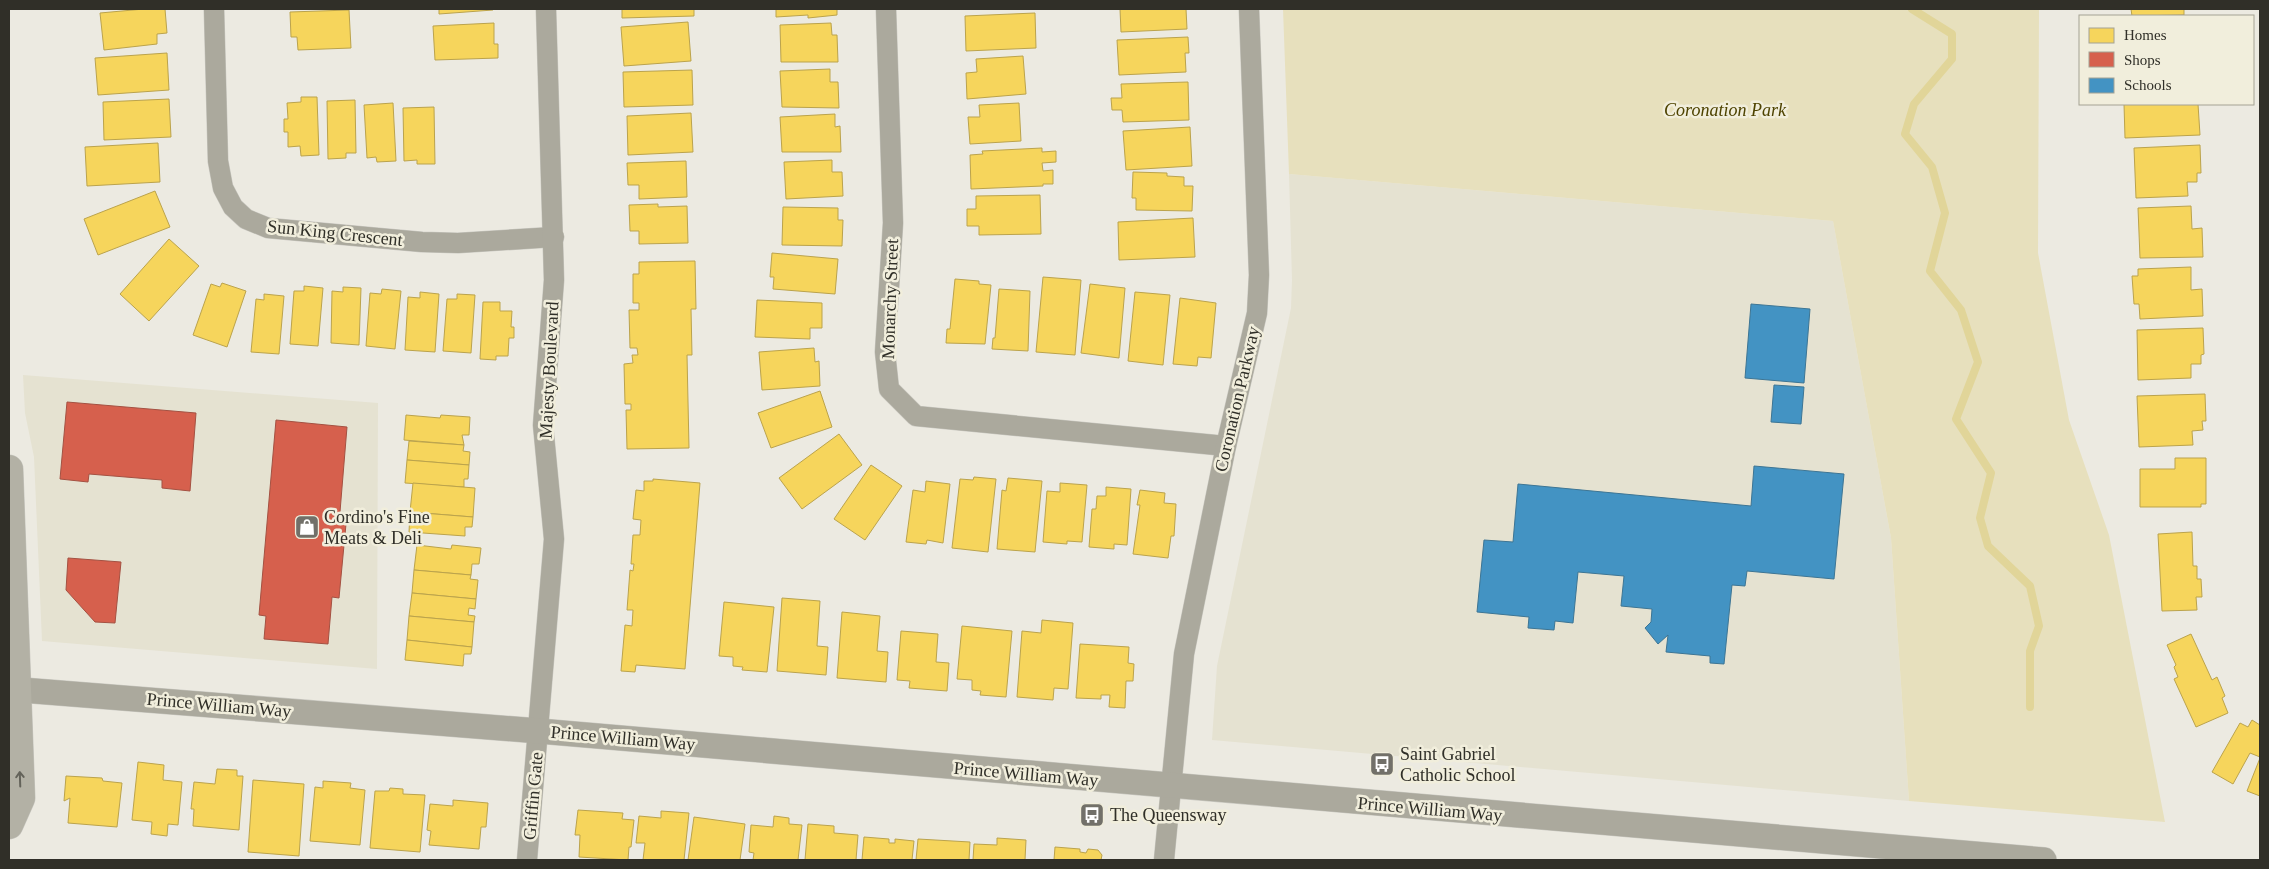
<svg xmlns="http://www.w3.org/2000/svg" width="2269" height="869" viewBox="0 0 2269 869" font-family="Georgia,serif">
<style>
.built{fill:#e5e2d1}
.green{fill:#e7e0bd}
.homes{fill:#f6d55c;stroke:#bba34c}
.shops{fill:#d6604d;stroke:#a45142}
.schools{fill:#4393c3;stroke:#3d7594}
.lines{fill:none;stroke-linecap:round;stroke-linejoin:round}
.stream{stroke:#e1d599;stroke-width:8}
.minor-casing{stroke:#c9c8c1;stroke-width:21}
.tertiary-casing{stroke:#c9c8c1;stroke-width:26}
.secondary-casing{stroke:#c9c8c1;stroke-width:29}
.minor{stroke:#aba99d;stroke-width:20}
.tertiary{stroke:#aba99d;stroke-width:25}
.secondary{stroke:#b3b1a5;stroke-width:28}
.oneway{stroke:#64635a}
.labels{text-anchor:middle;stroke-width:5;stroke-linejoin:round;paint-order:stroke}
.park-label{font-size:18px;font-style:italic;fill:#4e4300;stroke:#f1eedc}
.street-label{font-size:18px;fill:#302f28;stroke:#f1eedc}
.poi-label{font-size:18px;fill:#302f28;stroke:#f1eedc;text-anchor:start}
</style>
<rect width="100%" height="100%" fill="#eceae1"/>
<g class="built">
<polygon points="1289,174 1833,221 1891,538 1909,801 1212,740 1217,666 1291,308 1292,280"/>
<polygon points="23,375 378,403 377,669 42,641 34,457 25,413"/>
</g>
<polygon class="green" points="1283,9 2039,9 2038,253 2069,420 2109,535 2165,822 1909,801 1891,538 1833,221 1289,174"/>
<g class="homes">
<polygon points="144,9 165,9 167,33 157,34 157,44 104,50 100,13"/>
<polygon points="439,9 493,9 493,10 439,14"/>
<polygon points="622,9 694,9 694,16 622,18"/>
<polygon points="776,9 837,9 837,15 808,18 808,15 776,17"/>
<polygon points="1120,9 1186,9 1187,29 1121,32"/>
<polygon points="2131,9 2184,9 2184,15 2132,16"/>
<polygon points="349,10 351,48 298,50 297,37 291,37 290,12"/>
<polygon points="1035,13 1036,48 966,51 965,16"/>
<polygon points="688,22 691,61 624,66 621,27"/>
<polygon points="494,23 494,44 498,44 498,58 435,60 433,26"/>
<polygon points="831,23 832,35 837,35 838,62 781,62 780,25"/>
<polygon points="1188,37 1189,53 1185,53 1186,72 1119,75 1117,40"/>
<polygon points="167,53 169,90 98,95 95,58"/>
<polygon points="1023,56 1026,94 967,99 966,73 977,72 976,59"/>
<polygon points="830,69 830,82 838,82 839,108 782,107 780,71"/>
<polygon points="692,70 693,105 624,107 623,72"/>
<polygon points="1188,82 1189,120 1123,122 1122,110 1112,110 1111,98 1122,98 1121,84"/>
<polygon points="301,97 317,97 319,155 301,156 300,146 288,147 288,132 284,132 284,119 288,119 287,103 301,102"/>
<polygon points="169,99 171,137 104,140 103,102"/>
<polygon points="355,100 356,153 346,153 346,158 328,159 327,101"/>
<polygon points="393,103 396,161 377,162 376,157 367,158 364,105"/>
<polygon points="1019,103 1021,141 970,144 968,117 980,117 979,105"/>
<polygon points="2124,104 2198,104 2200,135 2125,138"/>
<polygon points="434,107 435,164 417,164 417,160 404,161 403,108"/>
<polygon points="691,113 693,152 628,155 627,116"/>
<polygon points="835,114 835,127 840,126 841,152 782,152 780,117"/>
<polygon points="1190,127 1192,166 1126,170 1123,131"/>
<polygon points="158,143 160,182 87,186 85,147"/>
<polygon points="2200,145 2201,173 2197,173 2197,182 2187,182 2188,196 2136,198 2134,148"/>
<polygon points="1042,148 1042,152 1056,151 1056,162 1042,163 1043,171 1053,170 1053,184 1043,184 1043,186 971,189 970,155 983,154 982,151"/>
<polygon points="832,160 832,172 842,172 843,196 786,199 784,162"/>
<polygon points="686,161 687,197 639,199 639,185 628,185 627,163"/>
<polygon points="1133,172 1167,173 1167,176 1184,177 1184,186 1193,186 1192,211 1136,210 1136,198 1132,198"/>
<polygon points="155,191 170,227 98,255 84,219"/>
<polygon points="1040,195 1041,234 979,235 979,226 967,226 967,209 976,209 976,196"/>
<polygon points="658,204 658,207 687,206 688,243 639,244 639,231 630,231 629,205"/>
<polygon points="2191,206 2192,229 2202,228 2203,257 2140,258 2138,208"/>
<polygon points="783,207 838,208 838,220 843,220 842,246 782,245"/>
<polygon points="1193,218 1195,257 1119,260 1118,222"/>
<polygon points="169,239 199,266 149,321 120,294"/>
<polygon points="772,253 838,259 835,294 773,289 774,277 770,277"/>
<polygon points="695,261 696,309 691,309 692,355 687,355 689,448 627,449 626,410 631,410 631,404 625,404 624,364 633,363 632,355 638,355 637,348 630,348 629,310 639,310 639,303 633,303 633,274 639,274 639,262"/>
<polygon points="2191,267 2191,290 2202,289 2203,316 2140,319 2139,304 2134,304 2132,276 2138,276 2138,269"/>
<polygon points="1043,277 1081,280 1075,355 1036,352"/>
<polygon points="955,279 979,281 979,284 991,285 985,344 946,343 947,329 950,329"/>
<polygon points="222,283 246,291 227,347 193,335 211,284 220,287"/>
<polygon points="1090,284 1125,288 1119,358 1081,353"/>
<polygon points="304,286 323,288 318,346 290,344 294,291 304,291"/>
<polygon points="343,287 361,288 359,345 331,343 332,291 343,292"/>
<polygon points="382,289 401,291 395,349 366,346 370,293 381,294"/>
<polygon points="999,289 1030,291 1028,351 992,349 993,338 995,338"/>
<polygon points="420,292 439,294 435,352 405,350 408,297 420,298"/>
<polygon points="1135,292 1170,295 1163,365 1128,361"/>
<polygon points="264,294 284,296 279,354 251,352 256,299 264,300"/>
<polygon points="457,294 475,295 471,353 443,351 447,299 457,299"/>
<polygon points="1180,298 1216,303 1211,358 1198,357 1197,366 1173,364"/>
<polygon points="757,300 822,303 822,328 810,328 810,339 755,337"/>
<polygon points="483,302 500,302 500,311 512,311 511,327 514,327 514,338 509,338 508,356 496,356 496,360 480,359"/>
<polygon points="2203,328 2204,354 2201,355 2201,364 2191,364 2191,378 2138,380 2137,330"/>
<polygon points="814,348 815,362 819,361 820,386 762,390 759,352"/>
<polygon points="820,391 832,427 771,448 758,413"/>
<polygon points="2205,394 2206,421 2202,421 2203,430 2192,431 2193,445 2139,447 2137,396"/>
<polygon points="406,415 440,418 441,415 470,417 469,435 462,435 464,445 404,440"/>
<polygon points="839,434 862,465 802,509 779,478"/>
<polygon points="409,441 464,445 463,451 470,452 469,465 407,460"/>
<polygon points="2175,458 2206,458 2206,504 2201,504 2201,507 2140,507 2140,469 2175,469"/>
<polygon points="407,460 469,465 468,479 464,479 464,487 405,483"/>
<polygon points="871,465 902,486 865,540 834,519"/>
<polygon points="974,477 996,479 988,552 952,548 960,479 973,480"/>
<polygon points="1008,478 1042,481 1035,552 997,549 1002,490 1006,491"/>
<polygon points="653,479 700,483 685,669 636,665 635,672 621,671 625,625 632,626 633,610 627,610 630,570 633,571 634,564 631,564 633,535 640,535 641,520 633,519 636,490 644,491 644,481 653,481"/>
<polygon points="926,481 950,484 943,543 927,540 926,544 906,542 913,490 925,492"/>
<polygon points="413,483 475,488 473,517 410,512"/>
<polygon points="1060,483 1087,485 1082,542 1067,541 1067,544 1043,542 1047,491 1060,492"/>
<polygon points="1106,487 1131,489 1127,545 1114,544 1114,549 1089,547 1092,509 1096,509 1097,496 1106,496"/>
<polygon points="1140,490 1165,493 1164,503 1176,504 1174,536 1171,536 1168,558 1133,554 1140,505 1137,505"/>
<polygon points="410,512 473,517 472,527 465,527 465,536 409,532"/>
<polygon points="2192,532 2193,566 2197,566 2197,579 2201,579 2202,597 2196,597 2197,610 2162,611 2158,534"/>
<polygon points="417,545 451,549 452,545 481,548 479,564 472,564 471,575 414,570"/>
<polygon points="414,570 471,575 470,579 478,580 476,599 412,593"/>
<polygon points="412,593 476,599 475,609 469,608 468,615 475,616 474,622 409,616"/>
<polygon points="782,598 820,601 817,646 828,647 826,675 777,671"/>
<polygon points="724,602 774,607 767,672 742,670 743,667 733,666 733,657 719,656"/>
<polygon points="842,612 880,616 877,651 888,652 886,682 837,678"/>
<polygon points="409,616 474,622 472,647 407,640"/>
<polygon points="1042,620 1073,623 1068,689 1054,688 1053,700 1017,697 1022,631 1041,633"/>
<polygon points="962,626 1012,631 1006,697 980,695 981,691 972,690 972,680 957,679"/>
<polygon points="901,631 938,634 936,662 949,663 947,691 909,688 910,681 897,680"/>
<polygon points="2191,634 2212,680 2217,677 2225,696 2222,698 2228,713 2196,727 2174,679 2178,677 2174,667 2176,665 2167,645"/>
<polygon points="407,640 472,647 471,654 464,654 463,666 405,660"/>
<polygon points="1080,644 1129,647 1128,663 1134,664 1133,681 1126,681 1125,708 1109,707 1110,695 1101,695 1101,699 1076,698"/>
<polygon points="2252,720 2260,725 2260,757 2250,753 2233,784 2212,772 2240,723 2248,727"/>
<polygon points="2260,758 2260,796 2247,791"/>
<polygon points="138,762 164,765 163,780 182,782 178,825 168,824 167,836 151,834 152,822 132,820"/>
<polygon points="217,769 237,770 237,776 243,776 239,830 193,826 194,809 191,809 194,782 215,784"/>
<polygon points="66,776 102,778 103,781 122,783 117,827 68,823 70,798 64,801"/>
<polygon points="253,780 304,784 299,856 248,852"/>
<polygon points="323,781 351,783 350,788 365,790 360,845 310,841 315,787 323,788"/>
<polygon points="390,788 403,789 403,794 425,795 420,852 370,848 375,791 389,791"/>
<polygon points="453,800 488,803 486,827 481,827 479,849 429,845 431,831 427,830 430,804 453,806"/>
<polygon points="578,810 623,813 622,819 634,820 631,847 629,847 628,860 579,857 580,835 575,835"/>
<polygon points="661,811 689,813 684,860 643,860 645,843 636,843 639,816 661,818"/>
<polygon points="774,816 789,818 789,824 802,825 798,860 753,860 754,853 749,852 751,825 773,827"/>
<polygon points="694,817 745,824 740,860 688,860"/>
<polygon points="808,824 834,826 834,833 858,835 856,860 805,860"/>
<polygon points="864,837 889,839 889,843 895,843 895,839 914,841 912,860 862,860"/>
<polygon points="997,838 1026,840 1025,860 973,860 974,844 997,845"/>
<polygon points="918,839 970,842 969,860 916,860"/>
<polygon points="1055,847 1080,849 1080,852 1086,853 1088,849 1098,850 1102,855 1101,860 1054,860"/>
</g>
<g class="shops">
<polygon points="67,402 196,413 190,491 162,488 162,480 89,474 88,482 60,479"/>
<polygon points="276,420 347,427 339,524 346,524 339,598 332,597 328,644 264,639 266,616 259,615"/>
<polygon points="68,558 121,562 115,623 95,622 66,590"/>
</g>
<g class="schools">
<polygon points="1751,304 1810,309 1804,383 1745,378"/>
<polygon points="1774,385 1804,387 1801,424 1771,422"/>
<polygon points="1754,466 1844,474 1834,579 1747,571 1745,586 1732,585 1724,664 1710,663 1710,656 1666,652 1668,635 1658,644 1645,628 1651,622 1652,609 1621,606 1624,576 1578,572 1573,623 1555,621 1554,630 1528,628 1529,617 1477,612 1484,540 1513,542 1518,484 1751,506"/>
</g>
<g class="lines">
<polyline class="stream" points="1912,9 1952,34 1952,59 1914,104 1905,134 1932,167 1945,213 1930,271 1961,310 1978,362 1956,419 1991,473 1980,518 1988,546 2030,586 2039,626 2030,651 2030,707"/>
<defs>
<g id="minor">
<polyline points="214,9 218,161 223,188 233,207 246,219 268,228 422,242 458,243 554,237"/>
<polyline points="886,9 893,223 885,352 889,389 916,416 1226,446"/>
<polyline points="527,860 554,539 543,425 554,280 546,9"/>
<polyline points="1164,860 1184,654 1226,446 1257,313 1259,275 1249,9"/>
</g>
<polyline id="tertiary" points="9,689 539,731 2044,860"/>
<polyline id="secondary" points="9,469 21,798 9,825"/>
</defs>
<use href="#minor" class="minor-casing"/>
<use href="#tertiary" class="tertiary-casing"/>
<use href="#secondary" class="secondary-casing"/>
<use href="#minor" class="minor"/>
<use href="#tertiary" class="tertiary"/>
<use href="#secondary" class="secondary"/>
</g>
<defs><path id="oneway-shaft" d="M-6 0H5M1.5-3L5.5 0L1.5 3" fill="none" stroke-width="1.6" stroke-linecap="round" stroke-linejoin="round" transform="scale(1.25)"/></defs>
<use class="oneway" href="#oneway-shaft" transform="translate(20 779) rotate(-92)"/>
<defs>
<symbol id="shop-square" viewBox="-11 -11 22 22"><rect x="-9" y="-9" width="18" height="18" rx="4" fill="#727069" stroke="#f1eedc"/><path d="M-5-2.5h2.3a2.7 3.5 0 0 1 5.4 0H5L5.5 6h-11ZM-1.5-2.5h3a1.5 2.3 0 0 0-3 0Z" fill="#fff"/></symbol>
<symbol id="bus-square" viewBox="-11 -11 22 22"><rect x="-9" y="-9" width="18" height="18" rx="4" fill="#727069" stroke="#f1eedc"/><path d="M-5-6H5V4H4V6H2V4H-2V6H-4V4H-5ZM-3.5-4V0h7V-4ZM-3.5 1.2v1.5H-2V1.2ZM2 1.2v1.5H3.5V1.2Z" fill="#fff"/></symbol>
</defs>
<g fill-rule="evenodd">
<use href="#shop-square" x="293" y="513" width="28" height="28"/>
<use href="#bus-square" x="1368" y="750" width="28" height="28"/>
<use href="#bus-square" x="1078" y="801" width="28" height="28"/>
</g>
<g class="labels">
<g class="park-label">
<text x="1725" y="116">Coronation Park</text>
</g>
<g class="street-label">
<text transform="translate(335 233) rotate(6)" y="6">Sun King Crescent</text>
<text transform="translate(890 299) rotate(-88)" y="6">Monarchy Street</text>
<text transform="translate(549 370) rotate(-87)" y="6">Majesty Boulevard</text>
<text transform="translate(1237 399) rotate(-77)" y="6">Coronation Parkway</text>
<text transform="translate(219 705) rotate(5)" y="6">Prince William Way</text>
<text transform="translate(623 738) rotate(5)" y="6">Prince William Way</text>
<text transform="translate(1026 774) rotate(5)" y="6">Prince William Way</text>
<text transform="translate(533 796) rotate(-85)" y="6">Griffin Gate</text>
<text transform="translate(1430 809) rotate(5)" y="6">Prince William Way</text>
</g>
<g class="poi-label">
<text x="324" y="523">Cordino's Fine<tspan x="324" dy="21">Meats &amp; Deli</tspan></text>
<text x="1400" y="760">Saint Gabriel<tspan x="1400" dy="21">Catholic School</tspan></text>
<text x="1110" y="821">The Queensway</text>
</g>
</g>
<rect width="2269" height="869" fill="none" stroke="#302f28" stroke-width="20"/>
<rect x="2079" y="15" width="175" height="90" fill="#f1eedc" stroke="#a4a294"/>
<rect x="2089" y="28" width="25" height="15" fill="#f6d55c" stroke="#a4a294"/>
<text x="2124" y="40" font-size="15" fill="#302f28">Homes</text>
<rect x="2089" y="52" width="25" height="15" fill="#d6604d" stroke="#a4a294"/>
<text x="2124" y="65" font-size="15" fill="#302f28">Shops</text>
<rect x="2089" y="78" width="25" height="15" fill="#4393c3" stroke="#a4a294"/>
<text x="2124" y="90" font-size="15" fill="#302f28">Schools</text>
</svg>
